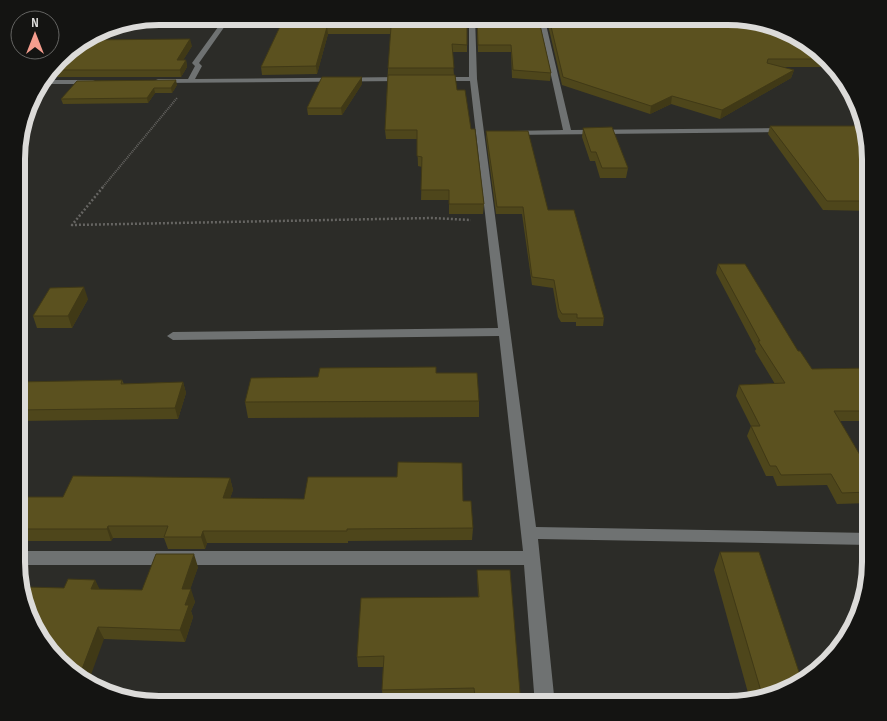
<svg xmlns="http://www.w3.org/2000/svg" width="887" height="721" viewBox="0 0 887 721" font-family="'Sofia Sans Condensed',sans-serif">
<style>
.lines{fill:none;stroke-linecap:round;stroke-linejoin:round}
.path-far1{stroke:#666562;stroke-width:2;stroke-dasharray:1 1;stroke-linecap:butt}
.path{stroke:#666562;stroke-width:2.5;stroke-dasharray:2 2;stroke-linecap:butt}
.minor{fill:#6f7272;fill-rule:evenodd}
.wall{fill:#4e461b}
.shaded-wall{fill:#403916}
.building{fill:#5b511f;stroke:#403916}
.rim{fill:none;stroke:#dcdbd9;stroke-width:6}
</style>
<rect width="100%" height="100%" fill="#2c2c28"/>
<g class="lines">
<polyline class="path-far1" points="102,188 177,98"/>
<polyline class="path" points="103,187 72,225 432,218 471,220"/>
<g class="minor">
<polygon points="226,16 232,16 199,63 202,66 195,79 403,77 407,79 403,81 155,83 154,81 158,79 188,79 195,66 192,63"/>
<polygon points="469,16 475,16 477,79 536,527 870,533 870,545 538,539 555,705 535,705 524,565 17,565 17,551 523,551 499,336 173,340 167,336 173,332 498,328 470,81 438,81 434,79 438,77 469,77"/>
<polygon points="538,16 544,16 571,130 785,128 789,130 785,132 509,135 509,131 512,131 563,130"/>
<polygon points="42,80 93,80 97,82 93,84 39,84"/>
</g>
</g>
<g class="wall">
<polygon points="285,16 467,16 467,52 452,52 454,75 457,90 484,204 483,214 449,214 449,200 421,200 422,167 418,166 417,139 386,139 385,130 388,68 391,34 328,34 317,74 262,75 261,67"/>
<polygon points="477,16 538,16 551,73 550,81 512,78 511,52 478,52"/>
<polygon points="544,16 737,17 829,58 835,67 780,67 794,70 791,78 720,119 671,104 650,114 562,85 548,25 549,18 550,18"/>
<polygon points="192,46 183,60 186,60 187,67 181,77 44,77 65,52"/>
<polygon points="362,84 342,115 308,115 307,108"/>
<polygon points="177,85 172,93 155,93 148,103 63,104 61,99"/>
<polygon points="770,126 871,159 871,211 823,210 768,134"/>
<polygon points="583,128 628,168 626,178 600,178 595,161 590,161 582,137"/>
<polygon points="486,131 548,210 604,318 603,326 576,326 576,322 561,322 558,317 553,288 532,285 522,214 496,214 486,138"/>
<polygon points="718,264 798,351 812,369 871,368 871,421 840,421 870,472 870,503 837,504 827,485 777,486 773,476 766,476 747,436 751,426 736,396 739,385 775,384 755,351 756,349 716,273"/>
<polygon points="88,299 72,328 37,328 33,316"/>
<polygon points="436,373 479,401 479,417 248,418 245,402 318,377"/>
<polygon points="122,380 124,384 183,382 186,393 178,419 17,421 17,382"/>
<polygon points="397,477 463,501 473,528 472,540 348,541 348,543 207,543 205,549 168,549 164,538 113,538 111,541 17,541 17,497 63,497 230,478 233,490 230,498 304,499"/>
<polygon points="720,552 783,694 750,700 714,570"/>
<polygon points="198,567 190,589 195,602 191,611 193,617 185,642 104,639 64,588 95,580 99,589 142,590"/>
<polygon points="477,570 521,705 474,705 474,698 383,700 382,690 383,667 358,667 357,657 478,597"/>
</g>
<g class="shaded-wall">
<polygon points="327,27 328,34 317,74 316,66"/>
<polygon points="190,39 192,46 179,67 177,60"/>
<polygon points="186,60 187,67 181,77 180,70"/>
<polygon points="794,70 791,78 720,119 722,110"/>
<polygon points="362,77 362,84 342,115 341,108"/>
<polygon points="176,80 177,85 172,93 171,88"/>
<polygon points="154,88 155,93 148,103 147,98"/>
<polygon points="672,96 671,104 650,114 651,106"/>
<polygon points="84,287 88,299 72,328 68,316"/>
<polygon points="183,382 186,393 178,419 175,408"/>
<polygon points="230,478 233,490 226,510 223,498"/>
<polygon points="108,526 113,538 111,541 107,529"/>
<polygon points="203,531 207,543 205,549 201,537"/>
<polygon points="194,554 198,567 189,593 191,589 195,602 191,611 193,617 185,642 180,630 182,589"/>
<polygon points="95,580 101,592 91,589"/>
<polygon points="98,627 104,639 88,683 79,677"/>
</g>
<g class="building">
<polygon points="285,16 467,16 467,45 452,44 454,68 388,68 391,27 327,27 316,66 261,67"/>
<polygon points="477,16 538,16 551,73 513,70 511,45 478,45"/>
<polygon points="558,16 737,17 783,27 829,58 830,59 768,59 767,63 794,70 722,110 672,96 651,106 563,77 549,18"/>
<polygon points="190,39 177,60 186,60 180,70 50,70 65,52 85,40"/>
<polygon points="388,75 455,75 457,90 465,90 471,129 475,129 484,204 449,204 449,190 421,190 422,157 417,156 417,130 385,130"/>
<polygon points="322,77 362,77 341,108 307,108"/>
<polygon points="176,80 171,88 154,88 147,98 61,99 77,81"/>
<polygon points="770,126 864,126 871,159 871,201 827,201"/>
<polygon points="612,127 628,168 602,168 596,152 591,152 583,128"/>
<polygon points="486,131 528,131 548,210 574,210 604,318 577,318 577,314 562,314 559,309 554,280 532,277 523,207 497,207"/>
<polygon points="718,264 745,264 798,351 800,351 812,369 871,368 871,411 834,411 870,472 870,492 842,493 831,474 781,475 776,466 770,466 751,426 760,426 739,385 785,383 758,341 760,341"/>
<polygon points="84,287 68,316 33,316 50,288"/>
<polygon points="436,367 436,373 477,373 479,401 245,402 251,378 318,377 320,368"/>
<polygon points="122,380 121,384 183,382 175,408 17,410 17,382"/>
<polygon points="398,462 462,463 463,501 471,501 473,528 347,529 347,531 203,531 201,537 164,537 168,526 108,526 107,529 17,529 17,497 63,497 73,476 230,478 223,498 304,499 308,477 397,477"/>
<polygon points="720,552 759,552 802,681 783,694 763,698"/>
<polygon points="156,554 194,554 182,589 191,589 185,605 189,605 180,630 98,627 79,677 58,663 31,625 23,596 27,587 64,588 68,579 95,580 91,589 142,590"/>
<polygon points="477,570 510,570 521,705 476,705 474,688 382,690 384,656 357,657 361,598 479,597"/>
</g>
<path d="M0 0H887V721H0ZM159 25H728A134 134 0 0 1 862 159V562A134 134 0 0 1 728 696H159A134 134 0 0 1 25 562V159A134 134 0 0 1 159 25Z" fill="#141412" fill-rule="evenodd"/>
<path class="rim" d="M159 25H728A134 134 0 0 1 862 159V562A134 134 0 0 1 728 696H159A134 134 0 0 1 25 562V159A134 134 0 0 1 159 25Z"/>
<g transform="translate(35 35)"><circle r="24" fill="#141412" stroke="#646462"/>
<path d="M0-4L9 19L0 12L-9 19Z" fill="#f59d8e"/>
<text y="-8" font-size="14" font-weight="bold" text-anchor="middle" fill="#dcdbd9">N</text>
</g>
</svg>
